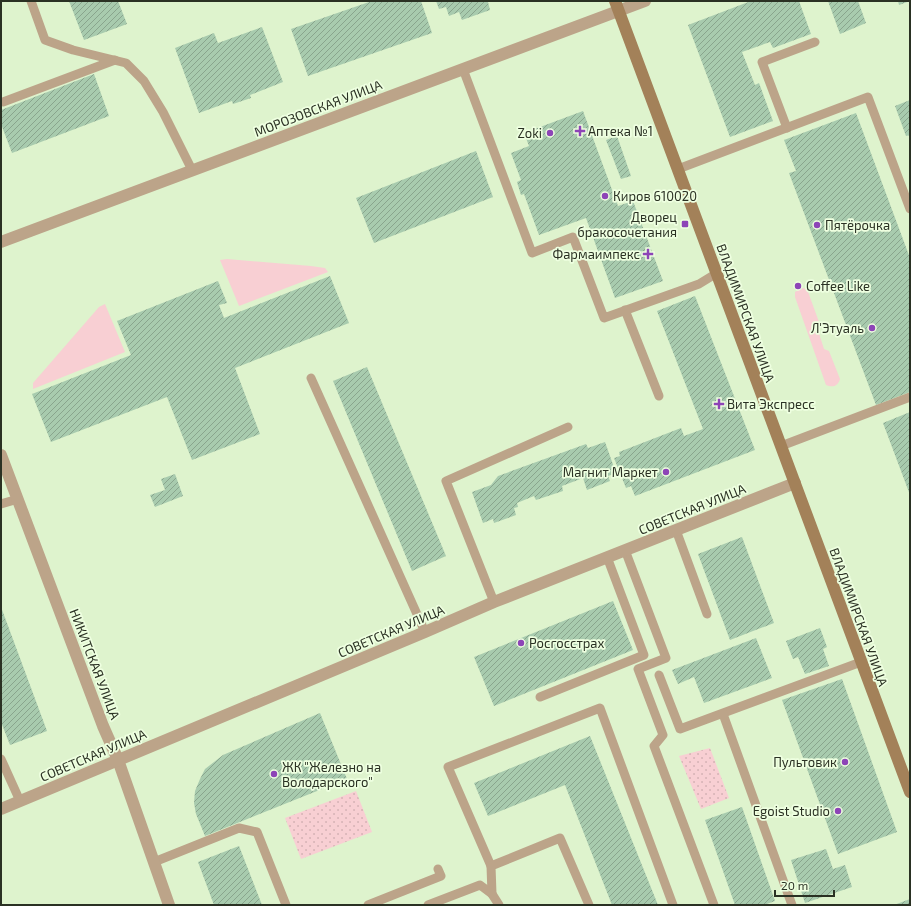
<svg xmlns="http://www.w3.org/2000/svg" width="911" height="906" viewBox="0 0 911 906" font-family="'Exo 2',sans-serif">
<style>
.green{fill:#f8cfd3}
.park{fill:url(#park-dots)}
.building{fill:url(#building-hatch)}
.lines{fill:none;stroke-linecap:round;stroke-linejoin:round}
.lane{stroke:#bca489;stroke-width:9}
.street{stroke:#bca489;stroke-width:12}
.secondary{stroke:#a38159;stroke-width:12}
.poi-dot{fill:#8d44b7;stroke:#eeffe0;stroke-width:1.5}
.labels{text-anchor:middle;stroke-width:3.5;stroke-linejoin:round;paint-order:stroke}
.street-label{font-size:13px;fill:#2a3123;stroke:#eeffe0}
.poi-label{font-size:13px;fill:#2a3123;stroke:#eeffe0;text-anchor:start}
</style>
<defs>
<pattern id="park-dots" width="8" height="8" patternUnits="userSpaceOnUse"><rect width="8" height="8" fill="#f8cfd3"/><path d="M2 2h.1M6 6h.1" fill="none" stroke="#d5b2b5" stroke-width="1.8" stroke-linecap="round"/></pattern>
<pattern id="building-hatch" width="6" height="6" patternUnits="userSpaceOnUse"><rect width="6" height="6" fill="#a8cbae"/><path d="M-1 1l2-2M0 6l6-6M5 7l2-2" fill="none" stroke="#89a58d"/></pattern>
</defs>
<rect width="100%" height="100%" fill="#def3cd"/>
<g class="green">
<polygon points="227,259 311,266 325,268 328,272 239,306 220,260"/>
<path d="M802,288l5,1 12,33 -3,2 8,25 5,2 11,28c-2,7 -7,9 -14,6l-31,-88v-5z"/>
<polygon points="105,304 125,352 33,389 33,383 99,307"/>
</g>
<g class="park">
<polygon points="710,748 729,798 701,809 679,756"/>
<polygon points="356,791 372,832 301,859 285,818"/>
</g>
<g class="building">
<polygon points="69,1 118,1 127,24 84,40"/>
<polygon points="372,1 421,1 432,33 308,76 291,29"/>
<polygon points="436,1 491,1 488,2 490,10 462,20 459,12 449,16 446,7 439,9"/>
<polygon points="751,1 799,1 811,34 773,48 770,42 742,52 755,85 759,83 773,121 730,137 688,25"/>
<polygon points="828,1 858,1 866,23 840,34"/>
<polygon points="898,1 910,1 899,5"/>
<polygon points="262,27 283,82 250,95 251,98 233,104 232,101 199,113 175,48 214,33 218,43"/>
<polygon points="94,74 109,116 12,153 1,124 1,110"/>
<polygon points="910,100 910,135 906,136 895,106"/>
<polygon points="583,111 618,206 633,201 663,281 615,298 586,218 539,235 524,194 521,195 517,182 521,180 511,153 529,146 524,133"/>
<polygon points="856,113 910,258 910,392 876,405 789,173 796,171 784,140"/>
<polygon points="617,136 631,176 621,179 606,140"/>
<polygon points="476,151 493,197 374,243 356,198"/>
<polygon points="330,276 349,323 235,368 260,434 192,460 167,397 51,442 32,394 131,355 117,321 218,281 227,303 219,305 224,318"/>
<polygon points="695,296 755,450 635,496 631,486 626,488 614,458 620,456 619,452 681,428 684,436 703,429 657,311"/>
<polygon points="367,367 446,556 412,571 333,381"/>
<polygon points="910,412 910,495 883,423"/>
<polygon points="605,442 616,473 608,476 610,481 587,490 583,478 562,486 563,491 536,500 534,496 517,503 518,507 514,508 516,515 494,523 493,519 483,523 472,492 491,485 498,476 586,444 588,448"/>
<polygon points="175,474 183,496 155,507 150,495 165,490 161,479"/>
<polygon points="742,537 774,623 730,640 698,554"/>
<polygon points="613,601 633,650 494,706 474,657"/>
<polygon points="1,607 47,731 10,745 1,722"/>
<polygon points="820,628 827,647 823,649 829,666 805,674 798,657 793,659 786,641"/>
<polygon points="756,638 772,678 704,703 694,677 678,684 672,670"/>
<polygon points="842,679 897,832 838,854 782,700"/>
<polygon points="320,713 347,779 205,836 196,814 194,803 195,791 200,779 205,769 223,755"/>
<polygon points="590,736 658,905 612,905 565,785 488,816 474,783"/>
<polygon points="742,807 775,901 764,905 735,905 705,820"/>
<polygon points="239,846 262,905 214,905 198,862"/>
<polygon points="826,849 833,869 845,865 852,887 805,903 791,860"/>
<polygon points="910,899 910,905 894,905"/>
</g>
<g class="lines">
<g class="lane">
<polyline points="31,1 45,40 73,50 126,63 144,81 163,112 192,170"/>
<polyline points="463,69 532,253 573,237 604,318 699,284 717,273"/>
<polyline points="3,102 115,60"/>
<polyline points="787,128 762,62 815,42"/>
<polyline points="678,169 868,97 910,209"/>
<polyline points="625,310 659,396"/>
<polyline points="311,378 425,632"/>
<polyline points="781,446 910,397"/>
<polyline points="1,504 18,499"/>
<polyline points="676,530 707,614"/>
<polyline points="625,550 666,658 638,669 663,735 654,746 714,905"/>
<polyline points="494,602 446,481 568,427"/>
<polyline points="659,675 680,729 861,662"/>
<polyline points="540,697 644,655 607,557"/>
<polyline points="723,714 792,905"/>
<polyline points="1,759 20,801"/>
<polyline points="154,862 239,828 257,832 286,905"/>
<polyline points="491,866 448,767 600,708 673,905"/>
<polyline points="492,894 491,866 560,838 589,905"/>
<polyline points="368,905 441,876 438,869"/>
<polyline points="428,905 480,885 492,894 499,905"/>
</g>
<g class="street">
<polyline points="1,242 645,1"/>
<polyline points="1,455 103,726 118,760 169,905"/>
<polyline points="1,809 425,632 494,602 795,483"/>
</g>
<polyline class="secondary" points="615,1 910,792"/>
</g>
<g class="poi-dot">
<path d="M578 125h4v4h4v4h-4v4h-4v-4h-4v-4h4z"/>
<circle cx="550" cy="133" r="4"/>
<circle cx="605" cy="196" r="4"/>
<rect x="681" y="220" width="8" height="8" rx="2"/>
<circle cx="817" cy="225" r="4"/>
<path d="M646 248h4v4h4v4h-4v4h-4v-4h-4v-4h4z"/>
<circle cx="798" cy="286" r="4"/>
<circle cx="872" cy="328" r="4"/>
<path d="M717 398h4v4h4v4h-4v4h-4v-4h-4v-4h4z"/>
<circle cx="666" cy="472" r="4"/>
<circle cx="521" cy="643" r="4"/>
<circle cx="845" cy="762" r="4"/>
<circle cx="274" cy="774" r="4"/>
<circle cx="838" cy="811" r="4"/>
</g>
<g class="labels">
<g class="street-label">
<text transform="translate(318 108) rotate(-21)" y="5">МОРОЗОВСКАЯ УЛИЦА</text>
<text transform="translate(746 313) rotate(70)" y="5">ВЛАДИМИРСКАЯ УЛИЦА</text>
<text transform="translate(692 509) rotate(-22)" y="5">СОВЕТСКАЯ УЛИЦА</text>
<text transform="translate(859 617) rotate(70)" y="5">ВЛАДИМИРСКАЯ УЛИЦА</text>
<text transform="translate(391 631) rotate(-23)" y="5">СОВЕТСКАЯ УЛИЦА</text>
<text transform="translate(95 664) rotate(69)" y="5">НИКИТСКАЯ УЛИЦА</text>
<text transform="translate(93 755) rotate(-23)" y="5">СОВЕТСКАЯ УЛИЦА</text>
</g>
<g class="poi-label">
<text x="588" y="136">Аптека №1</text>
<text x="542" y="138" text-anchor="end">Zoki</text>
<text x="613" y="201">Киров 610020</text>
<text x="677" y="222" text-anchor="end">Дворец<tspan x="677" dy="15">бракосочетания</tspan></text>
<text x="825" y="230">Пятёрочка</text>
<text x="640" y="259" text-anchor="end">Фармаимпекс</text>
<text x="806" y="291">Coffee Like</text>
<text x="864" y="333" text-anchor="end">Л'Этуаль</text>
<text x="727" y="409">Вита Экспресс</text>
<text x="658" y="477" text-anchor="end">Магнит Маркет</text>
<text x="529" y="648">Росгосстрах</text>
<text x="837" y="767" text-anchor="end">Пультовик</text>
<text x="282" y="772">ЖК "Железно на<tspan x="282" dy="15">Володарского"</tspan></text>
<text x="830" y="816" text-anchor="end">Egoist Studio</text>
</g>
</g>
<rect width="911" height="906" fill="none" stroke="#2a3123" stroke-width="4"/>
<path d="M775 890v6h59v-6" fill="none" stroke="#2a3123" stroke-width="2"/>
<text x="781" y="890" font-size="12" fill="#2a3123" stroke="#eeffe0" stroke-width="3" paint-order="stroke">20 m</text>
</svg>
